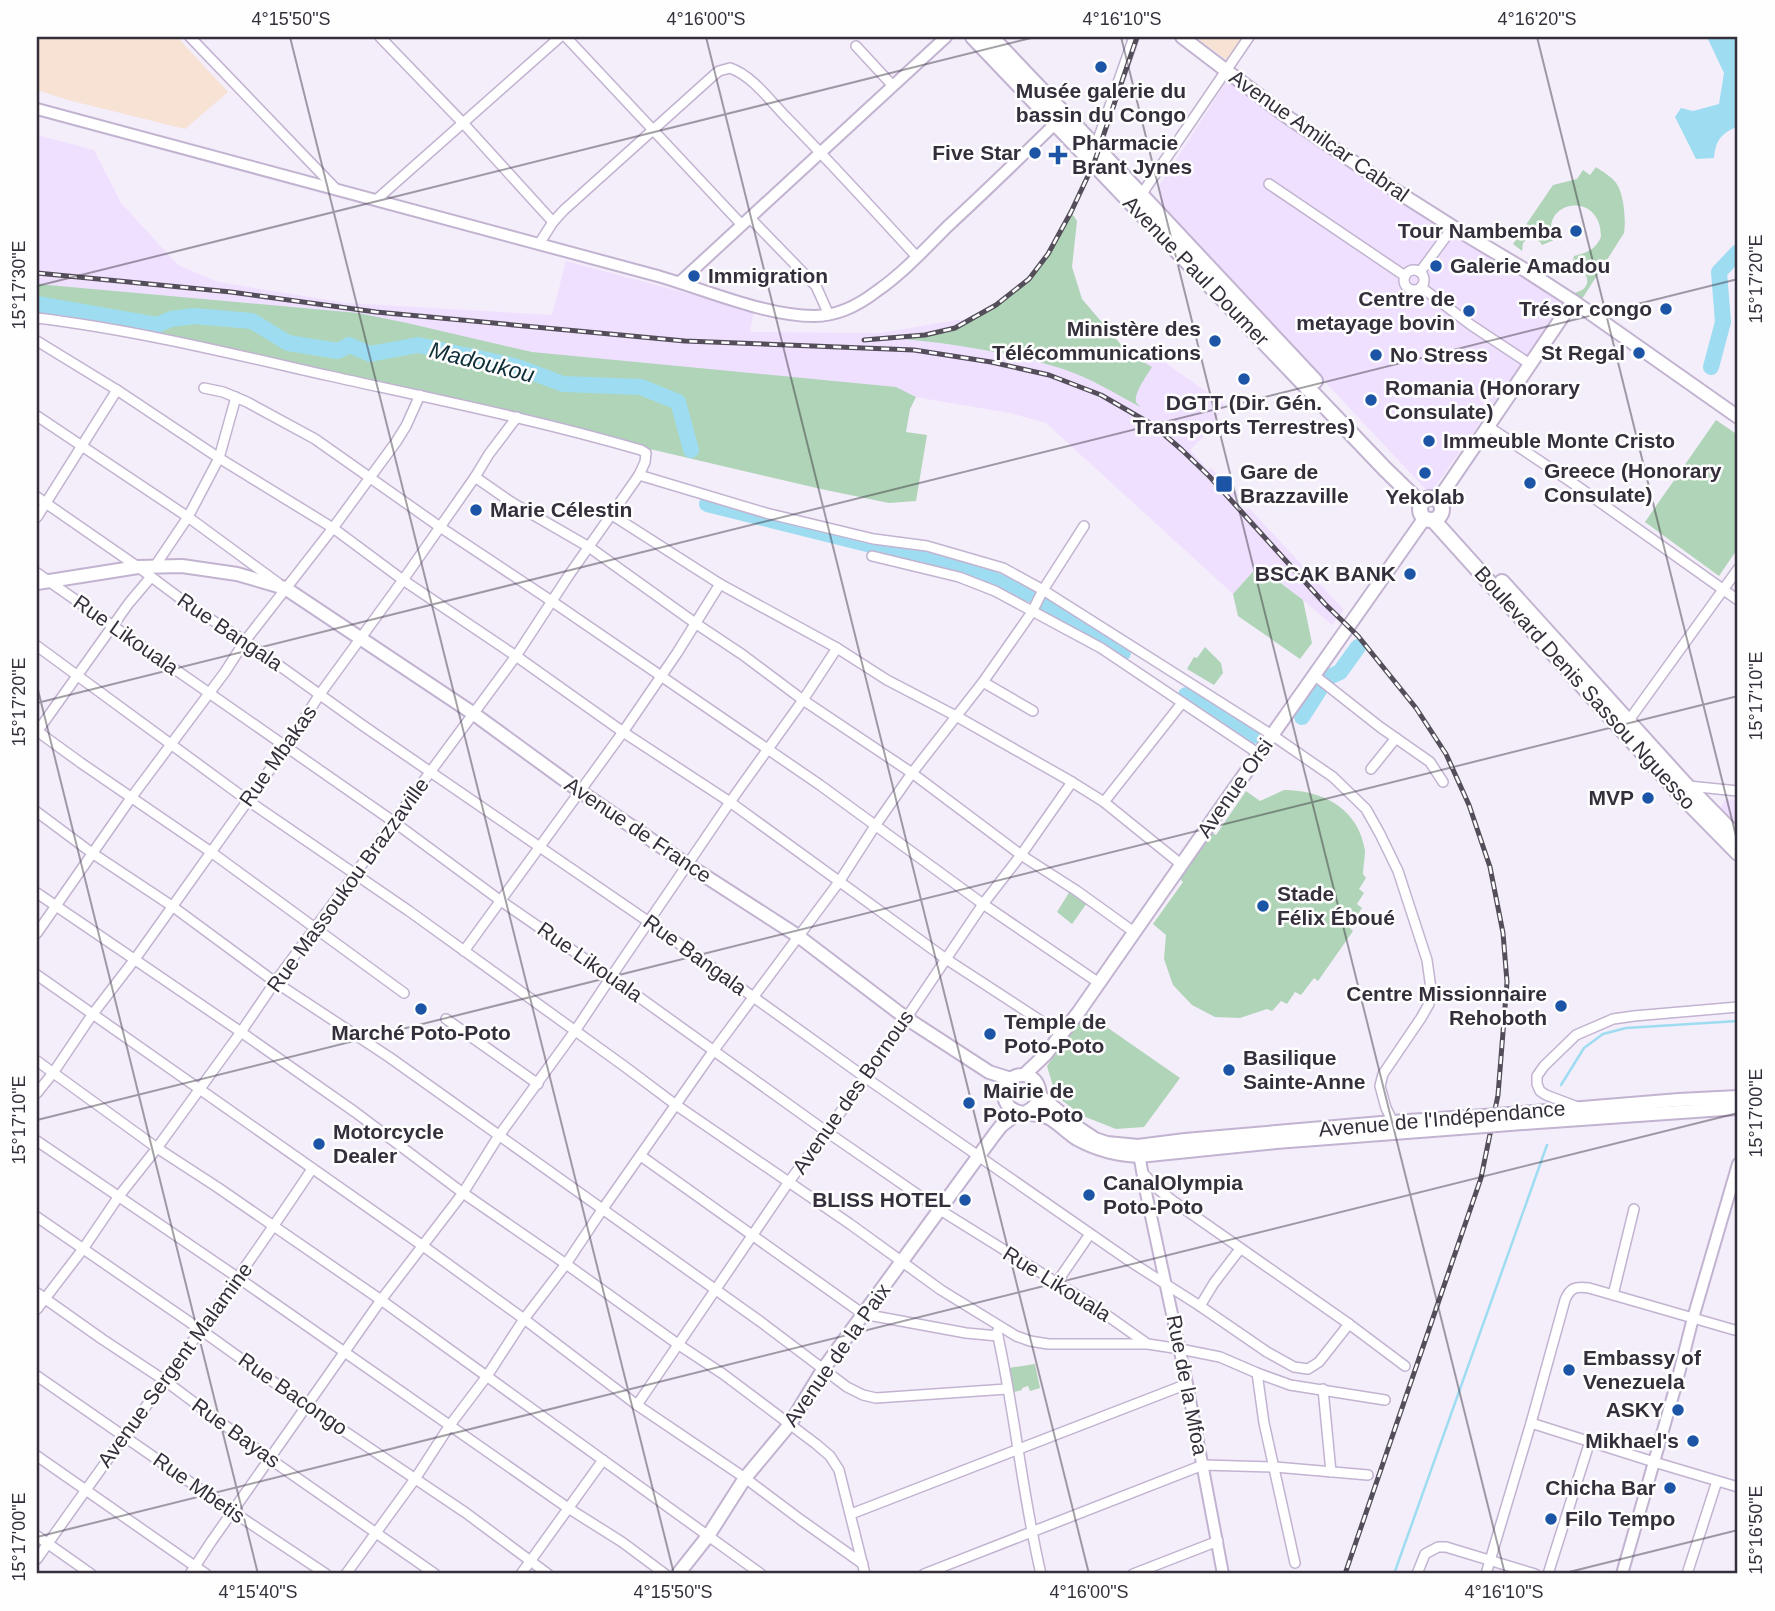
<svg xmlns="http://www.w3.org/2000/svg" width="1775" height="1611" viewBox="0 0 1775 1611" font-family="Arial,sans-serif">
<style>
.built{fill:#f0e0ff}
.industrial{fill:#f7e2d4}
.green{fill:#afd4b7}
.water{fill:#9eddf1}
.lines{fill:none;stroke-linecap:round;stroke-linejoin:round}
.stream{stroke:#9eddf1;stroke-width:2.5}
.river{stroke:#9eddf1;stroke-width:16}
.minor-casing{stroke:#c2b3d1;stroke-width:12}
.tertiary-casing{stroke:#c2b3d1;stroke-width:14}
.secondary-casing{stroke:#c2b3d1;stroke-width:16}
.primary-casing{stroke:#c2b3d1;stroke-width:18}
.minor{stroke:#fff;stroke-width:9}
.tertiary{stroke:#fff;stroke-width:10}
.secondary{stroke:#fff;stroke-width:12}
.primary{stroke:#fff;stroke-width:14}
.rail-casing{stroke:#544e5a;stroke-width:5}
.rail{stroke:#fefefe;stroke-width:2.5;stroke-dasharray:8;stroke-linecap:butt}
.secondary-bridge-casing{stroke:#c2b3d1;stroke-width:16;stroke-linecap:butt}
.secondary-bridge{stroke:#fff;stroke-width:12}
.ticks{fill:none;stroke:#352f3b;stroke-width:2;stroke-opacity:0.45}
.poi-dot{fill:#1c54a6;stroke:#fefefe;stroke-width:2.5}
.labels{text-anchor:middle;stroke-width:5;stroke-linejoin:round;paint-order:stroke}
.poi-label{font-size:21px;font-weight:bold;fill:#352f3b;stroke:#fefefe;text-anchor:start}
.street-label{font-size:21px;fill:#352f3b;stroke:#fefefe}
.water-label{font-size:23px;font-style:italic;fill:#0f2e37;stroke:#fefefe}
.neatline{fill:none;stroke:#352f3b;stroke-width:2.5}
.ticks-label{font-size:18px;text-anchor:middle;fill:#352f3b}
</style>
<rect width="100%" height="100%" fill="#f4edfa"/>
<g class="built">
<polygon points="1228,79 1563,304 1430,494 1162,208 1159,186"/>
<polygon points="37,135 94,150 121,203 178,265 218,282 346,303 552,315 566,261 754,311 750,332 880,333 957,320 1035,317 1156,356 1225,405 1202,438 1190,450 1208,470 1211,468 1238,495 1234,499 1245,510 1249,508 1344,610 1332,625 1303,600 1258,566 1233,594 1046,423 1010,413 897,394 605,370 37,286"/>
<polygon points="1726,799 1738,800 1738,829 1719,810"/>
</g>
<g class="industrial">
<polygon points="37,37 177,37 228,92 185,129 68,100 37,90"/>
<polygon points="1195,37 1255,37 1235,66"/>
</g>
<g class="green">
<path d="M1596,167c7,5 18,11 22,19 6,11 8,35 6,47l-42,66 -8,-6c12,-2 18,-12 9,-21l-12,-2 3,-14c13,-3 21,-6 27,-19 0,-49 -64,-35 -47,3l-12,5c-3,-6 -7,-7 -14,-7l-5,5 -1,8 -9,-7 40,-59 24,-6 6,-9 7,5z"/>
<path d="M1071,212l6,9 -5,46 10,32 47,55 23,13c-5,8 -18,26 -16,35 1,2 3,3 4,5 -25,-14 -50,-29 -77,-38 -55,-17 -113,-26 -170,-31l32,-3 30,-7 41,-23 33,-26 19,-25z"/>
<polygon points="37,284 358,313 407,323 532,352 896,387 916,397 910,409 906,432 927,435 916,501 889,503 821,489 420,395 278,363 37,318"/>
<polygon points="1716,420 1738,435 1738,548 1719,576 1645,522"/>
<polygon points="1258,566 1303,600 1312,643 1300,659 1238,616 1233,594"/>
<polygon points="1205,647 1221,663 1223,673 1214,685 1187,669 1194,657 1197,658"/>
<path d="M1284,790c39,0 75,19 81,61 0,7 -2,16 -2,23l3,4 -7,11 5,4 -7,11 5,4 -13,19 4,4 -35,50 -4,-3 -13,17 -6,-3 -8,12 -6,-3 -9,10 -5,-2 -27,9 -25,-1 -23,-12 -19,-20 -9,-26 2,-24 -13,-11 30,-42 -4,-4 32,-46 5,3 30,-44 14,10z"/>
<polygon points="1070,891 1087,903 1072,924 1057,912"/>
<polygon points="1085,1012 1180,1078 1144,1127 1116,1129 1083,1116 1056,1096 1047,1066"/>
<polygon points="1035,1364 1040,1388 1030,1391 1028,1386 1022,1388 1022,1390 1014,1392 1009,1368"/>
</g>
<path class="water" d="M1707,37h31v89c-17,8 -22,13 -24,32l-18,1 -21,-42 6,-9 12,3 26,-7 5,-31z"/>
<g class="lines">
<g class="stream">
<polyline points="1561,1085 1584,1048 1603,1034 1626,1028 1738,1021"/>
<polyline points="1394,1574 1547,1145"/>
</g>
<g class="river">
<polyline points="37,304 157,325 171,319 194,316 252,321 288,343 338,351 349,345 370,354 418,345 515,366 563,384 641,387 678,402 691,450"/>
<polyline points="1711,367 1723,322 1719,272 1738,252"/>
<polyline points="707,504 967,569 1030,594"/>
<polyline points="1045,604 1123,653"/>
<polyline points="1327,678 1340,672 1358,647"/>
<polyline points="1186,695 1253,736"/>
<polyline points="1302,717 1320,689"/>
</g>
<defs>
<g id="minor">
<polyline points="190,37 336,189"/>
<polyline points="380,37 463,123 553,222"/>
<polyline points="566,37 742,225"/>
<polyline points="856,46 893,86"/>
<polyline points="1094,151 1134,37"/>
<polyline points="1269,184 1405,276"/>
<polyline points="1139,198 1249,37"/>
<polyline points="376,200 560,37"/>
<polyline points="750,218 816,286 829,315"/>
<path d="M539,244l14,-22 11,-12 150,-135 5,-4 11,-3c23,8 40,33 57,50 44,45 87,92 130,139"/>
<circle cx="1414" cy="280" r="10"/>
<polyline points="1420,272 1453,227"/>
<polyline points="1421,287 1471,325 1530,364"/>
<path d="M37,318c99,12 196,36 293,58 104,23 208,44 311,74l5,3 -1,9 -6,13 -70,100 -53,81 -241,326 -34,50 -84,116 -38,48 -36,53 -46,60"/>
<polyline points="37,341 117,390 219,458 333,528 403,580 516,656 623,732 730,802 946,959 1061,1034"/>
<polyline points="204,388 223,392 247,402 315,439 440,527 553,602 820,785 983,904 1099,983"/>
<polyline points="37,416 188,517 278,583"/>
<polyline points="1489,427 1577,486 1738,600"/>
<polyline points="639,475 766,513 874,539 927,546 1003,568 1043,590 1272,735 1333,777 1366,809 1380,834 1398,871 1427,960 1431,989 1429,1004 1421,1018 1383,1074 1380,1086 1386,1108 1393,1122"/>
<polyline points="475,477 511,502 589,547 695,623 743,655 803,700 912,773 1021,855 1077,891 1134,932"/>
<polyline points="37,497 138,567 193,608 245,641 365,727 649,922 866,1078 1131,1262 1200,1306 1267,1352 1294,1367 1308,1369 1319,1362 1349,1324"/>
<polyline points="612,515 720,584 837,648 887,680 956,716 1072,782 1104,802 1182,865"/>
<polyline points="37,517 117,390"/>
<polyline points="872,556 959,577 995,591 1101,648 1259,754"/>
<polyline points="155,566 188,517 219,458 236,397"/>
<polyline points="37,573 394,822 501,901 611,977 827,1132 940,1210 1091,1304 1146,1343"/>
<polyline points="37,646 247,800 409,911 624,1066 676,1105 850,1224 941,1290 1016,1336 1030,1341 1048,1344 1148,1344 1180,1349 1220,1357 1257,1373 1290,1385 1385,1400"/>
<polyline points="1314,675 1380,727 1430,762 1443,782"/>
<polyline points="983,682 1033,711"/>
<polyline points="1627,723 1738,569"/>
<polyline points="37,731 81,763 211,852 404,993"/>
<polyline points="37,732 129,603 151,577"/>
<polyline points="1371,769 1396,738"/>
<polyline points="1688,786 1738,791"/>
<polyline points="1104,802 1182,703"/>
<polyline points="37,812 92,853 172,906 275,982 389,1057 761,1322 847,1387 863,1395 876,1398 1007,1389"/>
<polyline points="37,893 241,1032 355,1112 463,1193 566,1264 679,1345 723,1374 816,1444 830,1456 839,1470 865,1574"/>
<polyline points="37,933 131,798 225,672 245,641 333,528 396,442 406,426 420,395"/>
<polyline points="464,951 623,732 677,653 720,584"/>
<polyline points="37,975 423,1246 524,1319 637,1405 745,1478 801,1520 863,1564"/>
<polyline points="446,1019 538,1084"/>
<polyline points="37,1061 157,1148 217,1187 381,1300 761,1574"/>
<polyline points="37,1093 53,1073 92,1015 135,959 286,747 320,694 403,580 475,477 489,454 517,417"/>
<polyline points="1575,1106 1546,1095 1540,1091 1537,1084 1537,1076 1544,1066 1576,1035 1613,1019 1634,1016 1738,1007"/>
<polyline points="37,1141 237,1277 568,1508 622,1542 665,1574"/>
<polyline points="641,1156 863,1314 966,1333 998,1336"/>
<polyline points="1142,1172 1159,1190 1173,1201 1349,1324 1405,1366"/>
<polyline points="37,1217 201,1330 307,1406 466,1513 548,1574"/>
<polyline points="1057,1282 1090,1234"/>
<polyline points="37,1293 102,1339 164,1380 270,1459 435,1574"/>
<polyline points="1613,1295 1634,1209"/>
<polyline points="1200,1306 1214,1283 1240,1249"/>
<path d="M997,1332c18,80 25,162 44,242"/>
<polyline points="1257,1373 1264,1423 1295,1563"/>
<polyline points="37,1376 233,1512 326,1574"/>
<polyline points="1323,1389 1331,1472"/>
<polyline points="637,1405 788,1183 866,1078 983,904 1021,855 1072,782"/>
<polyline points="1531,1423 1654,1462 1738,1487"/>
<polyline points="37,1456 206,1574"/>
<polyline points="851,1514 1187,1384"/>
<polyline points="37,1536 91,1574"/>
<path d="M37,1559c91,-130 187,-257 275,-390"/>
<polyline points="190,1574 211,1542 381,1300 463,1193 498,1137 575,1031 611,977 730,802 803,700 837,648"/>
<polyline points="346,1574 415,1479 450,1425 487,1376 524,1319 566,1264 602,1210 714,1050 839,882 875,826 912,773 983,682 1032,612 1043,590 1084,526"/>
<polyline points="521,1574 603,1460"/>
<polyline points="924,1574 1203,1465 1275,1467 1368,1475"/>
<polyline points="1133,1574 1218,1541"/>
<polyline points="1417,1574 1425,1554 1438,1547 1446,1547 1535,1574"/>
<path d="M1486,1574l45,-151 34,-123c5,-12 10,-14 24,-12l149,43"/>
<polyline points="1548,1574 1590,1441"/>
<polyline points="1687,1574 1717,1481"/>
</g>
<g id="tertiary">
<path d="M37,109l617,166c48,13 110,41 160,41 23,0 45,-11 63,-25 26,-18 49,-43 71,-65 38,-35 75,-71 112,-107"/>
<polyline points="680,282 946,37"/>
<polyline points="1138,1148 1145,1188 1187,1384 1223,1574"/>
<polyline points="1622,1574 1676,1385 1693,1318 1738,1164"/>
</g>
<g id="secondary">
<polyline points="1182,37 1286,116 1393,189 1453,227 1525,270 1573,301 1738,417"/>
<polyline points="1438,500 1573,301"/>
<polyline points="37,583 138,567 182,566 237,574 285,588 474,714 581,792 688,865 798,936 906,1018 989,1072 1011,1079"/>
<polyline points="1024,1075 1045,1055 1078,1013 1218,812 1424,519"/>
<polyline points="1040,1096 1080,1129 1095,1139 1107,1143 1138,1146 1185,1140 1393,1122 1484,1116"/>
<path d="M1026,1112c24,-11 13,-43 -10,-36 -16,6 -16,27 -2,34 10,6 24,2 37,9 9,6 17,14 26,20 20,11 40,16 62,17l137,-14 209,-16"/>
<polyline points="1522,1113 1679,1100 1738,1097"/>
<polyline points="1522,1123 1738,1108"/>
<polyline points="678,1574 708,1536 745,1478 790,1424 824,1368 994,1135 1001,1126 1019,1112"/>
</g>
<g id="primary">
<polyline points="973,37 1385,469 1421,504"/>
<polyline points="991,37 1141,195 1315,381"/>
<circle cx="1431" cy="509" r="11"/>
<polyline points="1434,521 1679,793 1738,853"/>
<polyline points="1502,582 1684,783 1738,838"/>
</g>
</defs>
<use href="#minor" class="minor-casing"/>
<use href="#tertiary" class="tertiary-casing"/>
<use href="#secondary" class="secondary-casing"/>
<use href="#primary" class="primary-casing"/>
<use href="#minor" class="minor"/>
<use href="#tertiary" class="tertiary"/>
<use href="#secondary" class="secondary"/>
<use href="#primary" class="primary"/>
<defs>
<g id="rail">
<polyline points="37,273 231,292 376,312 685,341 914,350 991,362 1049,375 1101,395 1153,425 1182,450 1210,477 1325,604 1358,636 1416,708 1446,754 1469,805 1490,867 1503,933 1507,982 1498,1095 1481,1178 1345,1574"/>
<polyline points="864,340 925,335 955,328 996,305 1029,279 1048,254 1071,212 1094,163 1137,37"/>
</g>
</defs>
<use href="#rail" class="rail-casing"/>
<use href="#rail" class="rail"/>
<defs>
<g id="secondary-bridge">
<polyline points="1484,1116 1522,1113"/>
<polyline points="1485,1126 1522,1123"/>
</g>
</defs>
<use href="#secondary-bridge" class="secondary-bridge-casing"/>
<use href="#secondary-bridge" class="secondary-bridge"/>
</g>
<path class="ticks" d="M290,37l384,1537M706,37l383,1537M1121,37l384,1537M1537,37l201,807M37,286l998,-249M37,686l221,888M37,703l1701,-424M37,1120l1701,-424M37,1537l1701,-424M1561,1574l177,-44"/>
<g class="poi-dot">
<circle cx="1101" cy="67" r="7"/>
<circle cx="1035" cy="153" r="7"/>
<path d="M1054.5 144.5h7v7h7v7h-7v7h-7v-7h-7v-7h7z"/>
<circle cx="1576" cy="231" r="7"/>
<circle cx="1436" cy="266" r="7"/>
<circle cx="694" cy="276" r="7"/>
<circle cx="1666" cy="309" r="7"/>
<circle cx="1469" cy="311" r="7"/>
<circle cx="1215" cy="341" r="7"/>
<circle cx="1639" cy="353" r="7"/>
<circle cx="1376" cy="355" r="7"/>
<circle cx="1244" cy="379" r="7"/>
<circle cx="1371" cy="400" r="7"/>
<circle cx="1429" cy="441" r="7"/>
<circle cx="1425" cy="473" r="7"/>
<circle cx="1530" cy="483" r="7"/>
<rect x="1215" y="475" width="18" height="18" rx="3.5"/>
<circle cx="476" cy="510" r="7"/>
<circle cx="1410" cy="574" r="7"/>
<circle cx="1648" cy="798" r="7"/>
<circle cx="1263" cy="906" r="7"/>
<circle cx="1561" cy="1006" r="7"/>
<circle cx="421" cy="1009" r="7"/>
<circle cx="990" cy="1034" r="7"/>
<circle cx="1229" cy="1070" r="7"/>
<circle cx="969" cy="1103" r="7"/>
<circle cx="319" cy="1144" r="7"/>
<circle cx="1089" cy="1195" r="7"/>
<circle cx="965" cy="1200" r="7"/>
<circle cx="1569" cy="1370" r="7"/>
<circle cx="1678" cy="1410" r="7"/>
<circle cx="1693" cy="1441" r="7"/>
<circle cx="1670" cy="1488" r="7"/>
<circle cx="1551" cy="1519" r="7"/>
</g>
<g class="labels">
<g class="poi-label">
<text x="1101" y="98" text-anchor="middle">Musée galerie du<tspan x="1101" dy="24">bassin du Congo</tspan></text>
<text x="1072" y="150">Pharmacie<tspan x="1072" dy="24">Brant Jynes</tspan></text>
<text x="1021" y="160" text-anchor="end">Five Star</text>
<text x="1562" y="238" text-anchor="end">Tour Nambemba</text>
<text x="1450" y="273">Galerie Amadou</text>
<text x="708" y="283">Immigration</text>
<text x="1455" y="306" text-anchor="end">Centre de<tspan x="1455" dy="24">metayage bovin</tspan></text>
<text x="1652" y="316" text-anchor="end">Trésor congo</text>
<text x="1201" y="336" text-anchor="end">Ministère des<tspan x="1201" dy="24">Télécommunications</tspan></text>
<text x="1625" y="360" text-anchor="end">St Regal</text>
<text x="1390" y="362">No Stress</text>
<text x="1385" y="395">Romania (Honorary<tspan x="1385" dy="24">Consulate)</tspan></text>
<text x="1244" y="410" text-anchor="middle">DGTT (Dir. Gén.<tspan x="1244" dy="24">Transports Terrestres)</tspan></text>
<text x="1443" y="448">Immeuble Monte Cristo</text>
<text x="1544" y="478">Greece (Honorary<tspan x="1544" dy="24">Consulate)</tspan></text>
<text x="1240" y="479">Gare de<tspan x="1240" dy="24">Brazzaville</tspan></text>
<text x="1425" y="504" text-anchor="middle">Yekolab</text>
<text x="490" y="517">Marie Célestin</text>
<text x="1396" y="581" text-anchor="end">BSCAK BANK</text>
<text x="1634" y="805" text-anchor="end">MVP</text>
<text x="1277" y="901">Stade<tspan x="1277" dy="24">Félix Éboué</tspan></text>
<text x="1547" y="1001" text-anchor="end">Centre Missionnaire<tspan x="1547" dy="24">Rehoboth</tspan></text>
<text x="1004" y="1029">Temple de<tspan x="1004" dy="24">Poto-Poto</tspan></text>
<text x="421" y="1040" text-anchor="middle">Marché Poto-Poto</text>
<text x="1243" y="1065">Basilique<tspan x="1243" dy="24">Sainte-Anne</tspan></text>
<text x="983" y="1098">Mairie de<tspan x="983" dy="24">Poto-Poto</tspan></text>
<text x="333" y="1139">Motorcycle<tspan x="333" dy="24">Dealer</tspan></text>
<text x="1103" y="1190">CanalOlympia<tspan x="1103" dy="24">Poto-Poto</tspan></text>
<text x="951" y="1207" text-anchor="end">BLISS HOTEL</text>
<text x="1583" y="1365">Embassy of<tspan x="1583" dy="24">Venezuela</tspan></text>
<text x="1664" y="1417" text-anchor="end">ASKY</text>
<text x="1679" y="1448" text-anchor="end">Mikhael's</text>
<text x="1656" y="1495" text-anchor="end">Chicha Bar</text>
<text x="1565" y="1526">Filo Tempo</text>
</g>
<g class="street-label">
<text transform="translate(1319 136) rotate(35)" y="7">Avenue Amilcar Cabral</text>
<text transform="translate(1196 271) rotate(46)" y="7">Avenue Paul Doumer</text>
<text transform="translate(230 632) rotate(34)" y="7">Rue Bangala</text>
<text transform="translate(126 635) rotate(35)" y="7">Rue Likouala</text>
<text transform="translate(1585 688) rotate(48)" y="7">Boulevard Denis Sassou Nguesso</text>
<text transform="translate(278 756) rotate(-55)" y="7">Rue Mbakas</text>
<text transform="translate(1235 788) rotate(-55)" y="7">Avenue Orsi</text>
<text transform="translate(638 830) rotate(34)" y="7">Avenue de France</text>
<text transform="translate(348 885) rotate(-54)" y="7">Rue Massoukou Brazzaville</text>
<text transform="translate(695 955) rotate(36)" y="7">Rue Bangala</text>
<text transform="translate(590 962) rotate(35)" y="7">Rue Likouala</text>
<text transform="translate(853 1092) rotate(-55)" y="7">Avenue des Bornous</text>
<text transform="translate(1442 1119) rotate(-5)" y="7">Avenue de l'Indépendance</text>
<text transform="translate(1057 1284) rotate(32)" y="7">Rue Likouala</text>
<text transform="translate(837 1355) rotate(-55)" y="7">Avenue de la Paix</text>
<text transform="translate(175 1365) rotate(-54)" y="7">Avenue Sergent Malamine</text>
<text transform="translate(1187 1385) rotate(79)" y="7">Rue de la Mfoa</text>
<text transform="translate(293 1394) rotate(35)" y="7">Rue Bacongo</text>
<text transform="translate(236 1433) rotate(36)" y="7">Rue Bayas</text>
<text transform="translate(199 1488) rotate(35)" y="7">Rue Mbetis</text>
</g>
<g class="water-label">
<text transform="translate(482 362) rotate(14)" y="8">Madoukou</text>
</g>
</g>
<rect width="1775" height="1611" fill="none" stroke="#fefefe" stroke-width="77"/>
<rect x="38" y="38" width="1698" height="1534" class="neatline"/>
<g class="ticks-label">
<text x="291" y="25">4°15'50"S</text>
<text x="706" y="25">4°16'00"S</text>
<text x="1122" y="25">4°16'10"S</text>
<text x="1537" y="25">4°16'20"S</text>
<text transform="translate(1756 279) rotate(-90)" y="6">15°17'20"E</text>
<text transform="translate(19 285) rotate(-90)" y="6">15°17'30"E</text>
<text transform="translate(1756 696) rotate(-90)" y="6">15°17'10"E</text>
<text transform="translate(19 702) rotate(-90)" y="6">15°17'20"E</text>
<text transform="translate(1756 1113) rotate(-90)" y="6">15°17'00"E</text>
<text transform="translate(19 1120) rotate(-90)" y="6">15°17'10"E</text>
<text transform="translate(1756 1530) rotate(-90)" y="6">15°16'50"E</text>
<text transform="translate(19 1537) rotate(-90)" y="6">15°17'00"E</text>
<text x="258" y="1598">4°15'40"S</text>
<text x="673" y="1598">4°15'50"S</text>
<text x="1089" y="1598">4°16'00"S</text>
<text x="1504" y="1598">4°16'10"S</text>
</g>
</svg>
